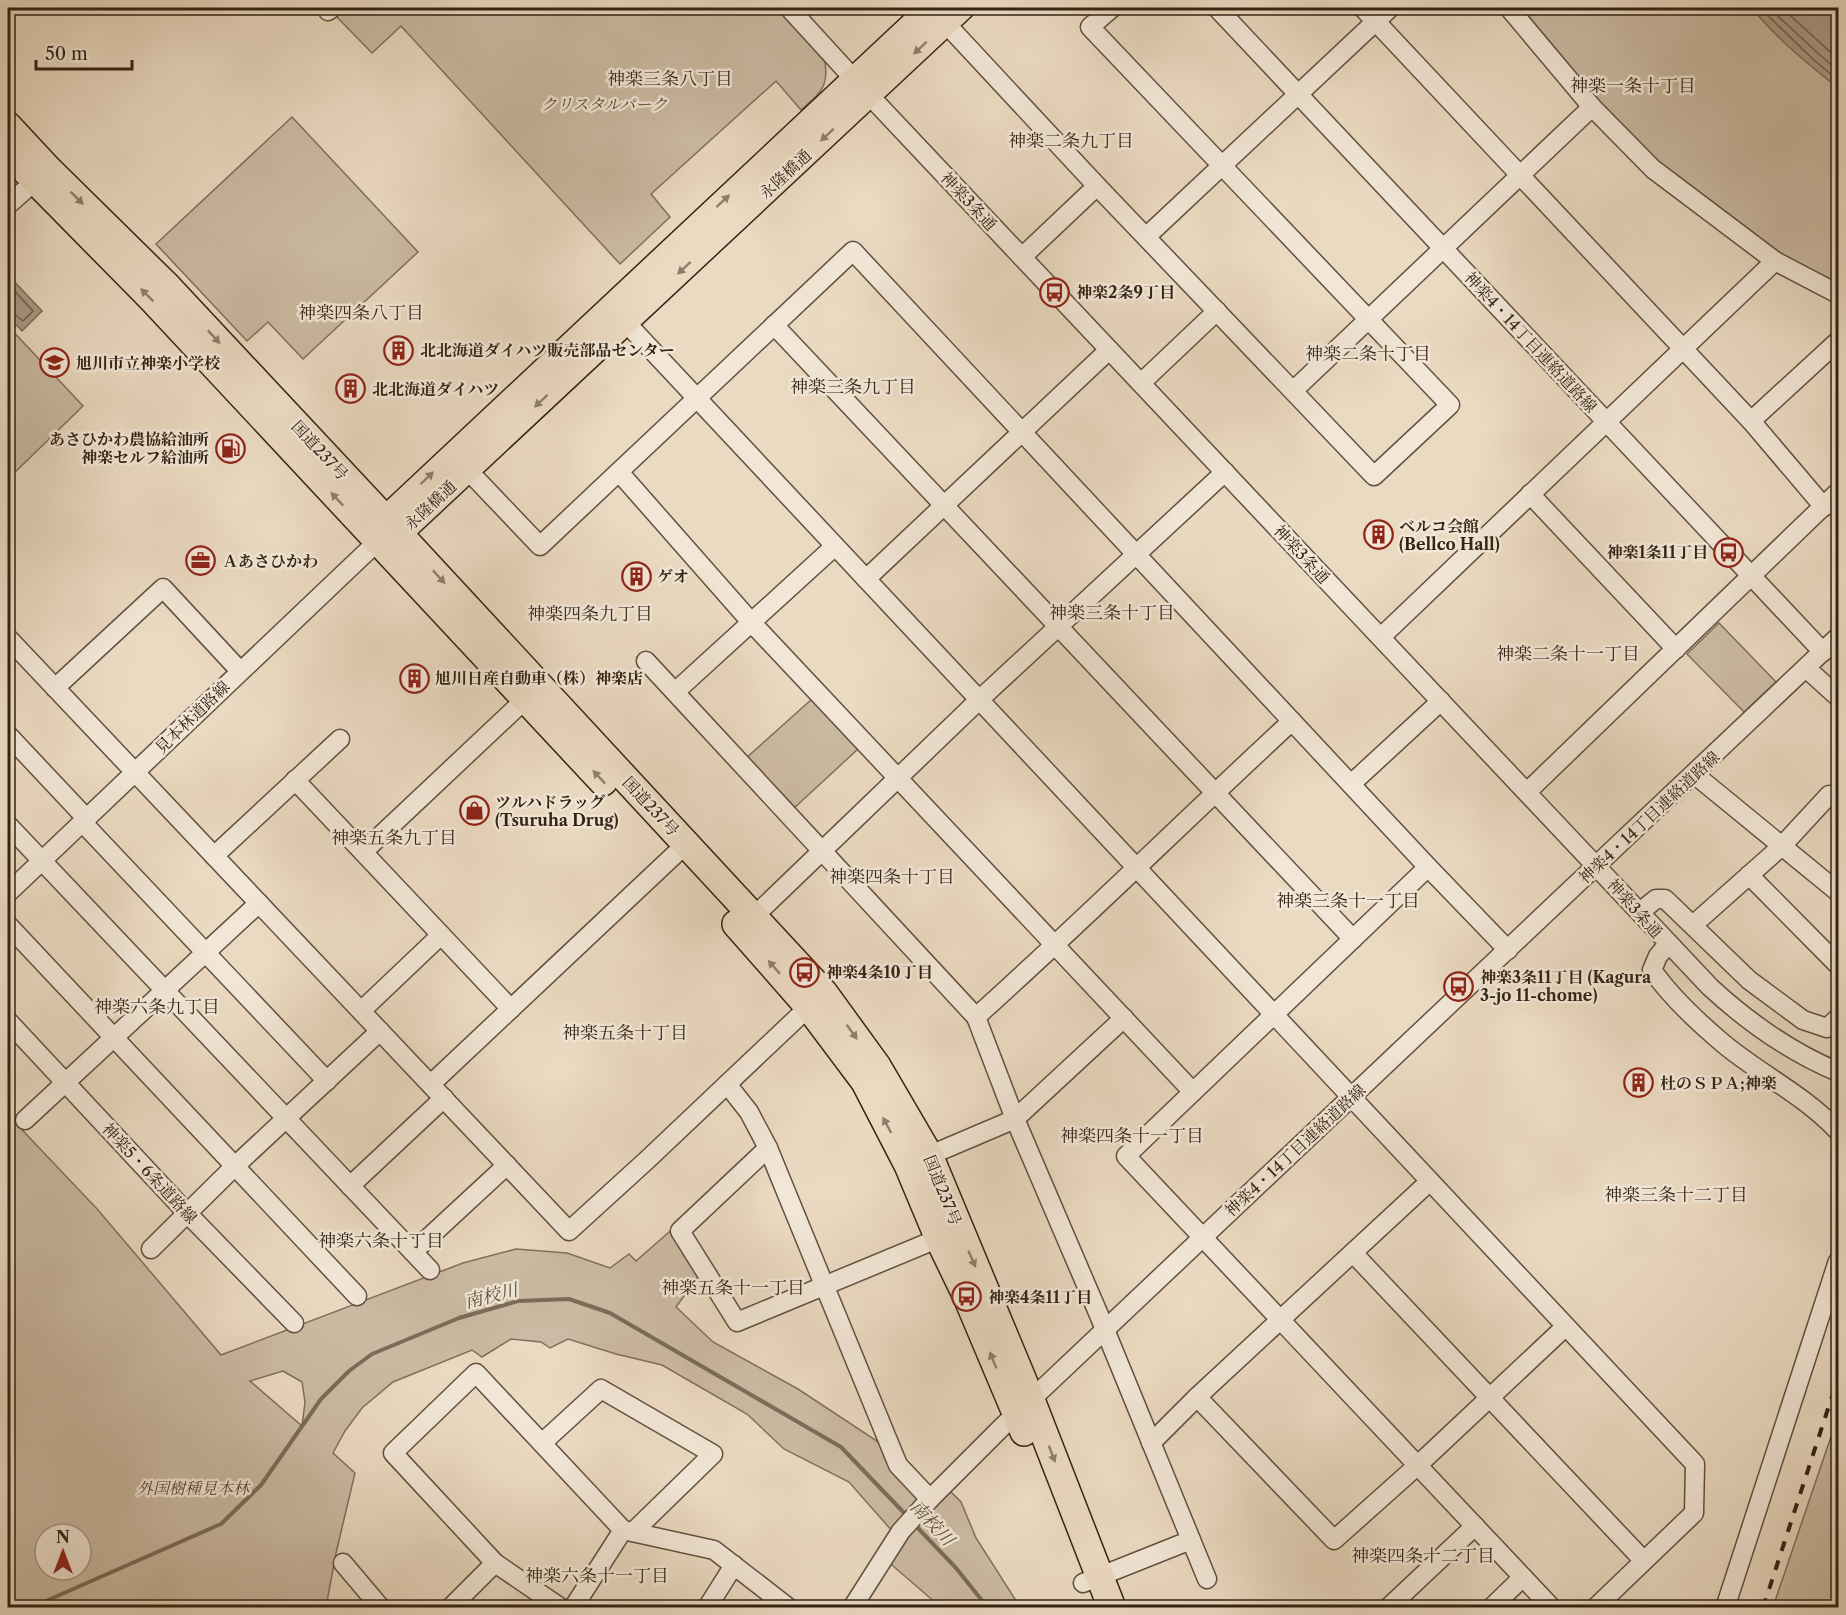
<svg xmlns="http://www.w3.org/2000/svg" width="1846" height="1615" viewBox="0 0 1846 1615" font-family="'Libre Caslon Text','Noto Serif JP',serif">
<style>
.green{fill:#ccbba4;stroke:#806f5c;stroke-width:1.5;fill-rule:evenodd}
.water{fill:#ac9c87;stroke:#7c6c59;stroke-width:1.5}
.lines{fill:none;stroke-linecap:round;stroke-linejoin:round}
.shore{stroke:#70604e;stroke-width:1.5}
.stream{stroke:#7c6c59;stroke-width:4}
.minor-casing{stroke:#615140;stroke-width:21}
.major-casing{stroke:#332314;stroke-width:27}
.highway-casing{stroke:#332314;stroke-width:30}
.minor{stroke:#f2e7d7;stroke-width:18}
.major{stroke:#ebdac2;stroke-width:24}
.highway{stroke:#ebdac2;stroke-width:27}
.rail{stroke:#332314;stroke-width:4;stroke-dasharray:10 10;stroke-linecap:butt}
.oneway{fill:#8f7e6b}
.labels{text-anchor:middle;stroke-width:5;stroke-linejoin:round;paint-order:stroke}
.park-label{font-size:16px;font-style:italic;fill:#594938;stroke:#f2e7d7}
.street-label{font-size:16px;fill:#332314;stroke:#f2e7d7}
.poi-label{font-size:16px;font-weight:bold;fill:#332314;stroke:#f2e7d7;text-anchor:start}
.neighbourhood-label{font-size:18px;fill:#332314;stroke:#f2e7d7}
.water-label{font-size:18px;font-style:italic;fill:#5d4d3c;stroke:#f2e7d7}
</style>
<rect width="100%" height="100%" fill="#ebdac2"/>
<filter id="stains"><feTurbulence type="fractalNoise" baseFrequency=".00333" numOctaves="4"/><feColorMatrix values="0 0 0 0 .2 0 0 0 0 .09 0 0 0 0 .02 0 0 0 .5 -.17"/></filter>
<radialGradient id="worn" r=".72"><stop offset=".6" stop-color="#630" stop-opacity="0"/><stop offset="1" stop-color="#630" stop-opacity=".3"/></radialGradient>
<g class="green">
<path d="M328,8h450l47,54c4,26 -6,32 -24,48l-25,-29 -125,113 19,23 -50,47 -219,-238 -29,27z"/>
<polygon points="1514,8 1749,8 1838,82 1838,283 1780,254 1657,164 1594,99"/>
<polygon points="292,117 418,252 303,359 268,322 247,341 156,244"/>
<polygon points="8,326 83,406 8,479"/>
<polygon points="1719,623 1776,682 1744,712 1687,654"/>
<polygon points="812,699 858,749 792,810 745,759"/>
<path d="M8,1115l90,95 123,145 242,-92 53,-14 51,4 43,15 19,-14 7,7 40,-35 22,51 -22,30 37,35 85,47 85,56 38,52 -28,35 -44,-50 -65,-33 -37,-35 -85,-49 -46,-11 -48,-15 -18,9 -9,-6 -30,-3 -29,18 -10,-7 -79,32 -31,26 -17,23 -12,22 22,20 -19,80 -10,54h-318zM283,1371l19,11 3,20 -3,24 -52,-45zM45,1534h36v36h-36z"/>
<polygon points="1838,1416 1838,1607 1773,1607"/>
<polygon points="948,1489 961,1502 976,1538 1020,1607 959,1607 951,1600 936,1603 886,1560"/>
</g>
<g class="water">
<path d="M1752,8h86v80c-30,-24 -62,-50 -86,-80z"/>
<polygon points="8,275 42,311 22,331 8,316"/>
</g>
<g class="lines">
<g class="shore">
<polyline points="1760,8 1816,62 1838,80"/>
<polyline points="1769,8 1821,56 1838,70"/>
<polyline points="1782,8 1838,59"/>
<polyline points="8,284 33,311 23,321 13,313 8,312"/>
</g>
<g class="stream">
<polyline points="915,1525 956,1568 988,1608"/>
<polyline points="30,1608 221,1524 261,1485 321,1399 349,1371 372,1354 459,1318 518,1301 569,1299 610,1313 841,1447 908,1517"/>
</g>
<defs>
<g id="minor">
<path d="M789,8l64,70 857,909c38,35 80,65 128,85"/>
<polyline points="1217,8 1823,652"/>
<polyline points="1363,8 1751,421 1824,507"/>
<polyline points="1509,8 1592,107 1653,169 1775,261 1838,294"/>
<polyline points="328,11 332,8"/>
<polyline points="937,14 1097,186 1374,476 1450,405 1090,27 1112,8"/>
<polyline points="8,205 42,175"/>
<polyline points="1147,236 1390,8"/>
<polyline points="1022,257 1097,186"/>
<polyline points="617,313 1695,1464 1694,1513 1595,1608"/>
<polyline points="774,325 1353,939"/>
<polyline points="1141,383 1217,311"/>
<polyline points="1294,390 1592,107"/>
<polyline points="1751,421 1838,341"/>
<polyline points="460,462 540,546 853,251 1428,867 1508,950"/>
<polyline points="619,472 751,622 1193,1092"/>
<polyline points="1530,494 1676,649"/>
<polyline points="866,579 1109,350"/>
<polyline points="1381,637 1775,261"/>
<polyline points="8,638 569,1231 647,1160 816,1000"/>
<polyline points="646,661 976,1017 1015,1119 1099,1315 1207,1579"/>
<polyline points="1806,668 1838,697"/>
<polyline points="55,688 163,588 240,671"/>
<polyline points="675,692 835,546"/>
<polyline points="8,735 87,819"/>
<polyline points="1694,774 1838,892"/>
<polyline points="295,780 511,1009"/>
<polyline points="1351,784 1441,701"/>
<polyline points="1527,792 1838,492"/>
<polyline points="83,823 327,1081"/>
<polyline points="8,825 430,1270"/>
<polyline points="363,852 532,693"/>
<polyline points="214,856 340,739"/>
<polyline points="1428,867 1126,1156 1552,1608"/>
<polyline points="1749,875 1838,965"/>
<polyline points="8,893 377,542"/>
<polyline points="1640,912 1656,899 1665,899 1749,980 1803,1020 1827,1028 1838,1018"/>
<polyline points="746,924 979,700 1225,472"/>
<polyline points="8,925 357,1296"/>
<polyline points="1693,925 1782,846 1829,795"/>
<path d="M1668,944l-10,12 -6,14c19,27 48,54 73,75 38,31 79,50 113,86"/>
<polyline points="361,1011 441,935"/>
<path d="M976,1017c107,-96 210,-198 316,-296"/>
<polyline points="8,1021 187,1213 294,1323"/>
<polyline points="431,1084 686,844"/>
<polyline points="727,1084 749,1112 768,1148 898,1465 930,1499"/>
<polyline points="25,1120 259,903"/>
<polyline points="768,1148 680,1231 737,1322 949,1234"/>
<polyline points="921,1159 1015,1119 1124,1018"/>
<polyline points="350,1186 444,1098"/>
<polyline points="151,1249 235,1166 380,1031"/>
<polyline points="413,1252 507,1165"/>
<polyline points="1353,1253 1643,1560"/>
<polyline points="1197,1397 1334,1540 1418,1465 1565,1327"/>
<polyline points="542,1443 601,1389 713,1454 633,1532"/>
<polyline points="1151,1443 1197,1397 1429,1182"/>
<polyline points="343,1563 381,1608"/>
<polyline points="1083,1583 1191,1540"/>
<polyline points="450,1608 495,1563"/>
<polyline points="561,1608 495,1563 393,1453 476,1373 623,1530 714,1550 789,1608"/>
<polyline points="573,1608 623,1530"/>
<polyline points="707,1608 734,1565"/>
<polyline points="852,1608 901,1531 930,1499 1001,1428 1838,637"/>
<polyline points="1388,1608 1475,1526"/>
<polyline points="1491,1608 1523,1577"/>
<polyline points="1725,1608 1838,1261"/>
</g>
<g id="major">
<polyline points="379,536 385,519 930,8"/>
<polyline points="381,540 399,534 962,8"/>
</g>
<g id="highway">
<polyline points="8,126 48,169 167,286 399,534 824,993 877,1066 929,1155 1031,1400 1112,1608"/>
<polyline points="8,153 152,299 603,782"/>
<polyline points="736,924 808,1006 865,1082 908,1165 939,1239 967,1297 1024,1432"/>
</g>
</defs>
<use href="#minor" class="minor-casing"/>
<use href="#major" class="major-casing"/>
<use href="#highway" class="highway-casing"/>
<use href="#minor" class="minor"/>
<use href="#major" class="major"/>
<use href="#highway" class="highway"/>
<polyline class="rail" points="1763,1608 1838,1378"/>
</g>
<defs><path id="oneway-solid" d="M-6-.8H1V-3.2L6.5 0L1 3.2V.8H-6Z" transform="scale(1.5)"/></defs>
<g class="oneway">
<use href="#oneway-solid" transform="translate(920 48) rotate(137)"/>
<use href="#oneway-solid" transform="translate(827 135) rotate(137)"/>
<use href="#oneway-solid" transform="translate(77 198) rotate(45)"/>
<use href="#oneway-solid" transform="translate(723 201) rotate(-43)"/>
<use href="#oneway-solid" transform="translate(684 268) rotate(137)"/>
<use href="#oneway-solid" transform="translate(147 295) rotate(-135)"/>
<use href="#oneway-solid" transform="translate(214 337) rotate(47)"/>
<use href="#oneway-solid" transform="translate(541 401) rotate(137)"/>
<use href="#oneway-solid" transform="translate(427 478) rotate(-44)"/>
<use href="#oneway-solid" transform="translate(337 499) rotate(-133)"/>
<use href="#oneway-solid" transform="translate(439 577) rotate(47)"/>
<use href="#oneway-solid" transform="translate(599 777) rotate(-133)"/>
<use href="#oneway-solid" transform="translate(774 967) rotate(-131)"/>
<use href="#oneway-solid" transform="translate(852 1032) rotate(54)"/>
<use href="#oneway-solid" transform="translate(887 1125) rotate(-118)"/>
<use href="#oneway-solid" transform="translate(972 1259) rotate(66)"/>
<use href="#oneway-solid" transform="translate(993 1360) rotate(-112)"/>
<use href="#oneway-solid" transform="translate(1052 1454) rotate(69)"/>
</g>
<defs>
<symbol id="bus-ring" viewBox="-11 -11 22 22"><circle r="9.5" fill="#f2e7d7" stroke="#8f2418" stroke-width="1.5"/><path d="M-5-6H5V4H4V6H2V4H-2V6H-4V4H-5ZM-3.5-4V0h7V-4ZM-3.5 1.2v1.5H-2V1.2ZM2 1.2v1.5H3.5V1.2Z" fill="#8f2418"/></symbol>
<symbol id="building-ring" viewBox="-11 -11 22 22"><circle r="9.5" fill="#f2e7d7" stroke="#8f2418" stroke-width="1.5"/><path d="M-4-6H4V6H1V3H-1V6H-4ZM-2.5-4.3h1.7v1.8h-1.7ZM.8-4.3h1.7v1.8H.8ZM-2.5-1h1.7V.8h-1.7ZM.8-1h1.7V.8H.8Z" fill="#8f2418"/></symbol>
<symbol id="school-ring" viewBox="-11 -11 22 22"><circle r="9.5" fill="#f2e7d7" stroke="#8f2418" stroke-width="1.5"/><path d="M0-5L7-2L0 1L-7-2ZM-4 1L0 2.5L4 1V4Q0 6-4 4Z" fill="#8f2418"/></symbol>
<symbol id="fuel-ring" viewBox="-11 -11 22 22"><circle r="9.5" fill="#f2e7d7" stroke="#8f2418" stroke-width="1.5"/><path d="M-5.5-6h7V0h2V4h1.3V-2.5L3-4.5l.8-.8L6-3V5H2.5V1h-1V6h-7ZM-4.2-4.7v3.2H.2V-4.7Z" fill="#8f2418"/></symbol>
<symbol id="office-ring" viewBox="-11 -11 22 22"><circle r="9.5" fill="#f2e7d7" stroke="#8f2418" stroke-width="1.5"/><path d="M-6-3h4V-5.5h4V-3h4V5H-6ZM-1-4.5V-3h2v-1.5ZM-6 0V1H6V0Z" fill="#8f2418"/></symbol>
<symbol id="shop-ring" viewBox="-11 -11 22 22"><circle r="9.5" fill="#f2e7d7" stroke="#8f2418" stroke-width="1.5"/><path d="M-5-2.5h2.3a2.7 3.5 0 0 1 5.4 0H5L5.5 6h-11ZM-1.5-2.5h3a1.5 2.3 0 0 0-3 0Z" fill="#8f2418"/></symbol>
</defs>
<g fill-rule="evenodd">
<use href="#bus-ring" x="1038" y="276" width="33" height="33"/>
<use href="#building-ring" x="382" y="334" width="33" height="33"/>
<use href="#school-ring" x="38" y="346" width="33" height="33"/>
<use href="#building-ring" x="334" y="372" width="33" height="33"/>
<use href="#fuel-ring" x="214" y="432" width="33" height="33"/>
<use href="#building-ring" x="1362" y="518" width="33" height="33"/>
<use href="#bus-ring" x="1712" y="536" width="33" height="33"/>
<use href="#office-ring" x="184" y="544" width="33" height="33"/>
<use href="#building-ring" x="620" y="560" width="33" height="33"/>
<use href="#building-ring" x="398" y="662" width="33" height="33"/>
<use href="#shop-ring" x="458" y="794" width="33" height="33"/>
<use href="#bus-ring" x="788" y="956" width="33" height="33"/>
<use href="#bus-ring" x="1442" y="970" width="33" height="33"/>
<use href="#building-ring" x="1622" y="1066" width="33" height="33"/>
<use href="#bus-ring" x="950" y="1280" width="33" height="33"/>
</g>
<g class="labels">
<g class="park-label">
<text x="604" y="110">クリスタルパーク</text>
<text x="193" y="1494">外国樹種見本林</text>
</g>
<g class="street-label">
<text transform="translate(785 174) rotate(-43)" y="6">永隆橋通</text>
<text transform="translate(969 201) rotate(47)" y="6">神楽3条通</text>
<text transform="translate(1531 342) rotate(47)" y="6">神楽4・14丁目連絡道路線</text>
<text transform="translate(320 450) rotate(47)" y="6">国道237号</text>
<text transform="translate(430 505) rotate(-43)" y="6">永隆橋通</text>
<text transform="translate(1302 554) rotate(47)" y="6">神楽3条通</text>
<text transform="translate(192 717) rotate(-44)" y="6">見本林道路線</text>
<text transform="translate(651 806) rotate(47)" y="6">国道237号</text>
<text transform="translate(1649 817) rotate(-43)" y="6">神楽4・14丁目連絡道路線</text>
<text transform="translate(1635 908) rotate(48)" y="6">神楽3条通</text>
<text transform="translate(1295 1150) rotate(-43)" y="6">神楽4・14丁目連絡道路線</text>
<text transform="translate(150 1173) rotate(47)" y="6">神楽5・6条道路線</text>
<text transform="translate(943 1190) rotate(68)" y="6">国道237号</text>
</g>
<g class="poi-label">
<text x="1076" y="298">神楽2条9丁目</text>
<text x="420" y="356">北北海道ダイハツ販売部品センター</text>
<text x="76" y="369">旭川市立神楽小学校</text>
<text x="372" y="395">北北海道ダイハツ</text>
<text x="209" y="445" text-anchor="end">あさひかわ農協給油所<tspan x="209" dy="18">神楽セルフ給油所</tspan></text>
<text x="1399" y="532">ベルコ会館<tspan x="1399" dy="18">(Bellco Hall)</tspan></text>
<text x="1708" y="558" text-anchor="end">神楽1条11丁目</text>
<text x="222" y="567">Ａあさひかわ</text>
<text x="657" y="582">ゲオ</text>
<text x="435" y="684">旭川日産自動車（株）神楽店</text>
<text x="495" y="808">ツルハドラッグ<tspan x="495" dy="18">(Tsuruha Drug)</tspan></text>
<text x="826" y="978">神楽4条10丁目</text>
<text x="1480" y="983">神楽3条11丁目 (Kagura<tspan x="1480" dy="18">3-jo 11-chome)</tspan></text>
<text x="1660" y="1089">杜のＳＰＡ;神楽</text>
<text x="988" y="1303">神楽4条11丁目</text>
</g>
<g class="neighbourhood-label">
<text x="670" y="85">神楽三条八丁目</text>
<text x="1633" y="92">神楽一条十丁目</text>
<text x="1071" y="147">神楽二条九丁目</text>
<text x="361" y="319">神楽四条八丁目</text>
<text x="1368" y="360">神楽二条十丁目</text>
<text x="853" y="393">神楽三条九丁目</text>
<text x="1112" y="619">神楽三条十丁目</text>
<text x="590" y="620">神楽四条九丁目</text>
<text x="1568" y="660">神楽二条十一丁目</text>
<text x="394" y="844">神楽五条九丁目</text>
<text x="892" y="883">神楽四条十丁目</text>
<text x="1348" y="907">神楽三条十一丁目</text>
<text x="157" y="1013">神楽六条九丁目</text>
<text x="625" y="1039">神楽五条十丁目</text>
<text x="1132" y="1142">神楽四条十一丁目</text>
<text x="1676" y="1201">神楽三条十二丁目</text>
<text x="381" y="1247">神楽六条十丁目</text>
<text x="733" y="1294">神楽五条十一丁目</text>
<text x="1423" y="1562">神楽四条十二丁目</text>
<text x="597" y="1582">神楽六条十一丁目</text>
</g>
<g class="water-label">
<text transform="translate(491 1296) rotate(-14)" y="6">南校川</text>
<text transform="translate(932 1523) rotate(47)" y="6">南校川</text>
</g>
</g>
<rect width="1846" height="1615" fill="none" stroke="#ebdac2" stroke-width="30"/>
<rect x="9" y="9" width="1828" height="1597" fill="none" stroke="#332314" stroke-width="3"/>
<rect x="15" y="15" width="1816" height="1585" fill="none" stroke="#332314" stroke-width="1.5"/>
<g transform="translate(63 1552)"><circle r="28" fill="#f2e7d7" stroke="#a69989" stroke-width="1.5"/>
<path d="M0-4.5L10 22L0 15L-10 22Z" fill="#8f2418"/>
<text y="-9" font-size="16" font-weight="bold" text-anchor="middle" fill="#332314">N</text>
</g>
<path d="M36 60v9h96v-9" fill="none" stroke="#332314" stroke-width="3"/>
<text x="45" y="60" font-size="18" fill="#332314" stroke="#f2e7d7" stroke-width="4.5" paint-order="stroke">50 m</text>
<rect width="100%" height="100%" filter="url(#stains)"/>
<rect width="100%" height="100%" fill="url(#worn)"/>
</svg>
